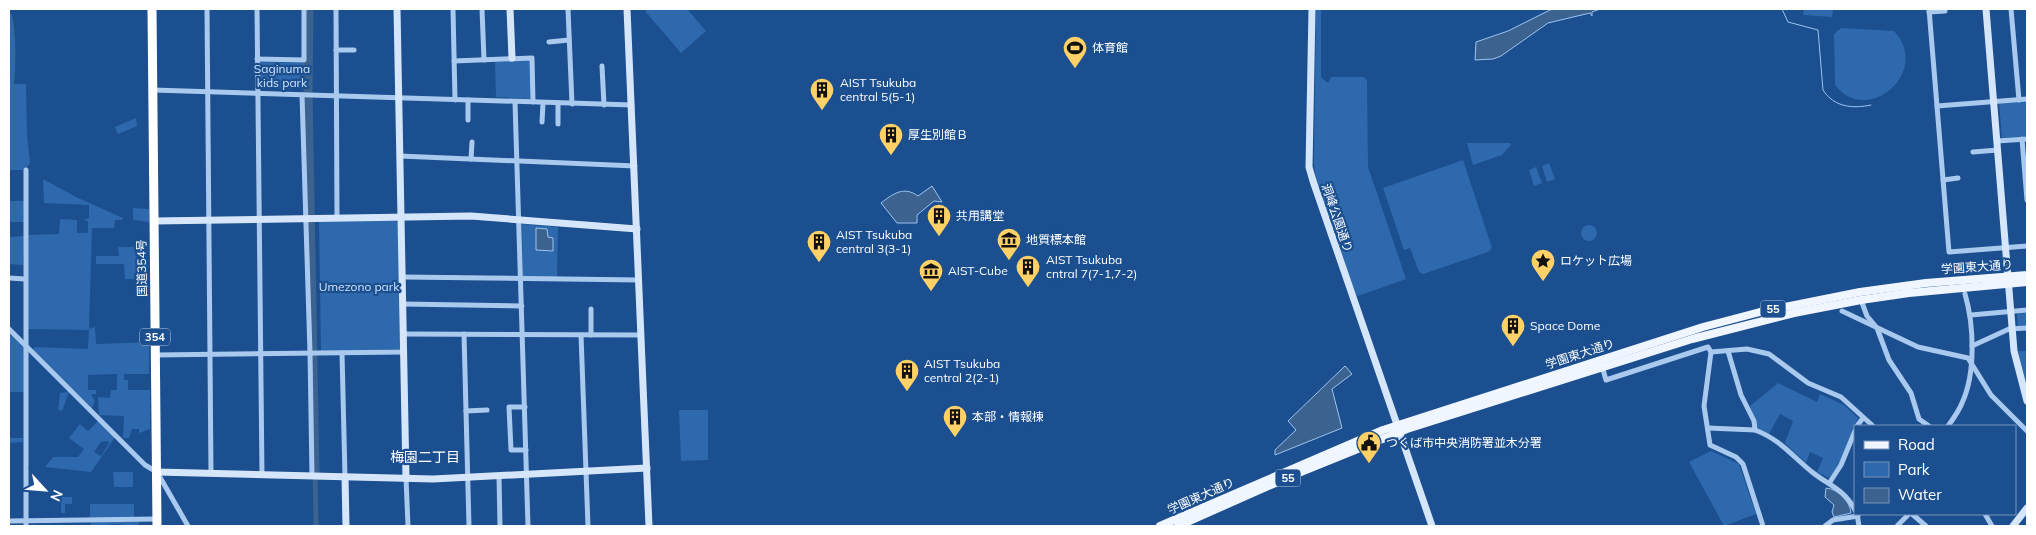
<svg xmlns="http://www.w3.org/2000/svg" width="2036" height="535" viewBox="0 0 2036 535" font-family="Mulish,'Noto Sans JP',sans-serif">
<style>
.green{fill:#2e69ad;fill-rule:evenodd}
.water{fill:#3c6290;stroke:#9cc4f0}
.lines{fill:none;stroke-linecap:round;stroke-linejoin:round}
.stream{stroke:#9cc4f0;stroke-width:1}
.canal{stroke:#3c6290;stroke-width:5}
.river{stroke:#3c6290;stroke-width:9}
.street{stroke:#a9c9ee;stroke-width:5}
.secondary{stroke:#d6e6fa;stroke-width:7}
.primary{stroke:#f0f6ff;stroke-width:8}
.highway{stroke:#fff;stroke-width:9}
.labels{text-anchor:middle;stroke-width:4.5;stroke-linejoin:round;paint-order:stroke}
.shield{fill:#1b4f8f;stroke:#bbcadd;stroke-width:1}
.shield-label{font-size:11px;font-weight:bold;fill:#fff}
.poi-label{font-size:12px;fill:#fff;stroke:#1b4f8f;text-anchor:start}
.park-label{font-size:12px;fill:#cfe3fa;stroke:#1b4f8f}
.street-label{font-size:12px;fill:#fff;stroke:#1b4f8f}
.neighbourhood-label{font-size:14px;fill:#fff;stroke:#1b4f8f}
</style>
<rect width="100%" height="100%" fill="#1b4f8f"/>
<g class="green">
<path d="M9,9c8,12 7,59 5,75h12l1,49 3,30 -5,7h-16z"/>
<polygon points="648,9 687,9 706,31 681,53 645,11"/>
<polygon points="1316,9 1321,9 1321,77 1328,83 1331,77 1363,77 1367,80 1368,167 1406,279 1358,296 1355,294 1316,179 1314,163"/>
<polygon points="1804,9 1833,9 1832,17 1803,15"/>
<path d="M1841,28l53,3c38,41 -27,96 -59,54l-1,-51z"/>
<polygon points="531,60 530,99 496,97 495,62"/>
<polygon points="260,62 304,63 304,89 260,88"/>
<polygon points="2027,101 2027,136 2002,138 1999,103"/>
<polygon points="136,118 137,126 118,134 115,127"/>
<polygon points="1467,143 1510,143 1511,145 1502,155 1473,165"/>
<polygon points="1463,160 1492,248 1488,252 1423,274 1419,272 1410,248 1404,250 1383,188"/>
<polygon points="1549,163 1555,179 1547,182 1542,166"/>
<polygon points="1536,167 1542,183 1534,186 1529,170"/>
<polygon points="43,179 78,198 123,218 122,220 115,220 114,228 92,228 89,329 95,327 96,344 149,342 149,374 124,374 124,380 128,380 128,390 150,390 150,429 139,433 139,429 132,429 129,438 123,438 124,416 99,415 98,397 110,398 111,390 117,390 117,374 88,375 88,390 96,390 96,394 91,394 95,401 92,408 32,350 35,347 88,349 89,330 28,329 28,235 59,234 60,219 77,220 77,233 88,233 88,221 83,220 89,218 89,205 44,203"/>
<rect x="9" y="201" width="15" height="21"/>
<polygon points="133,208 149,209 149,222 133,220"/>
<polygon points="394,219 399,224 400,349 321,351 319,221"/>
<polygon points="522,224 558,227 557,278 523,277"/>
<circle cx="1589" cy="233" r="8"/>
<polygon points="24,236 23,265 9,264 9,237"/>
<polygon points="118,247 136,247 137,263 148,264 148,279 125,279 124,264 96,264 96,256 119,256"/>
<polygon points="2027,313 2027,327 2018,328 2017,314"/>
<polygon points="9,332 24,347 25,392 9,392"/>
<polygon points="2018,351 2027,351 2027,389"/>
<polygon points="1778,383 1817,402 1820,394 1844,405 1858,418 1838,466 1829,478 1817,472 1823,458 1810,452 1806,463 1785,443 1793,421 1780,414 1769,434 1757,428 1750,406"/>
<polygon points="69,392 62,411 58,410 60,393"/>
<polygon points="679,410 708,410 708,460 681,461"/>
<polygon points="9,420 10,438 23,438 23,442 10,443 10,452"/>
<path d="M98,421l17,16 -24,35 -46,-5 8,-10h25l6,-8 -15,-11 11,-14 8,7zM107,441l2,2 -8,13 -7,-4 7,-10z"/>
<polygon points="1711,451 1739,464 1756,514 1724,526 1689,462"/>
<polygon points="113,472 133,472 133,487 114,487"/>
<polygon points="61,497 72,497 72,504 65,504 65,513 61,513"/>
<polygon points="90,504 134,504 134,518 90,519"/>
<polygon points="91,522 139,522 139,526 116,524 91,526"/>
</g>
<g class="water">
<polygon points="1552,9 1600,9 1592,12 1592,16 1590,13 1548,23 1501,56 1493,59 1475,60 1476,42 1508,31"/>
<path d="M932,186l10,16 -8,-1 -17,14v8h-20l-16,-20c13,-10 23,-17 37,-7z"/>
<polygon points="536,228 547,229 548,237 553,238 553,251 536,250"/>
<polygon points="1345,366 1352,374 1332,389 1342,428 1275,455 1275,450 1296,430 1288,421"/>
<path d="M1826,488c12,1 24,13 25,25l-17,4 -2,-5 2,-7 -9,-8z"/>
</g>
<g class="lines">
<path class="stream" d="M1782,9l6,13 30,8 5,60c11,17 29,19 48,15"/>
<polyline class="canal" points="315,472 316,526"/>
<polyline class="river" points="309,9 308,90 315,472"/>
<g class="street">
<polyline points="207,9 211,473"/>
<polyline points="257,9 262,475"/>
<polyline points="336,9 337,217"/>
<polyline points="453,9 455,100"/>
<polyline points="482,9 484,60"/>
<polyline points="568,9 572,104"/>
<polyline points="1929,9 1949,252 2027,246"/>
<polyline points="2011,9 2019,100"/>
<polyline points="1929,12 1945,11"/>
<polyline points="549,42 569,40"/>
<polyline points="336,50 354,50"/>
<polyline points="257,59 304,60 304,9"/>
<polyline points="454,61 532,58 533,102"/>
<polyline points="602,66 604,105"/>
<polyline points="153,90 632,105"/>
<polyline points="302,95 310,353 312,476"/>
<polyline points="468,100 468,120"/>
<polyline points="515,102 528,526"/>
<polyline points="1937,106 2027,99"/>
<polyline points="542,122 543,103"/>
<polyline points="558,124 558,103"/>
<polyline points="2022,139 2027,200"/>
<polyline points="1997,141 2027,139"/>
<polyline points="1973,152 1998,150"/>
<polyline points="400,156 635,166"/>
<polyline points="471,159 472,142"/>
<polyline points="26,170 26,526"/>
<polyline points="1943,180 1958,178"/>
<polyline points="402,277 639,280"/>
<polyline points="9,278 25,279"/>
<polyline points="1861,300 1867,316 1877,328 1889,360 1911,393 1919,419 1929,426"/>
<polyline points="403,304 522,306"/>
<polyline points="591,309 591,335"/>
<polyline points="1842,311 1918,347 1968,358 1991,395 2027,431"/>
<polyline points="1971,315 2027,310"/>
<polyline points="9,329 145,465 157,472 188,526"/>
<polyline points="403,334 641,335"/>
<polyline points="464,334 469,526"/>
<polyline points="581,335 588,526"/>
<polyline points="1972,346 2009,329 2027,328"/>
<polyline points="1728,351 1741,395 1754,421 1755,430"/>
<polyline points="1711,352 1747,349 1769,354 1808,383 1841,397 1873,426"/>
<polyline points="342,353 345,477"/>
<polyline points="155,355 404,352"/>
<polyline points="1602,366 1606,380 1708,347 1711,352 1704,406 1710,445 1736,457 1743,464 1763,526"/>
<polyline points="525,407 509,407 511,450 526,450"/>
<polyline points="466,411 487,410"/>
<polyline points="1857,426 1863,418"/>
<path d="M1948,426c5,-7 11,-15 14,-23 14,-30 12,-78 3,-109"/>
<path d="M1708,428l47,2c26,10 37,26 57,42 16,13 32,17 43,38"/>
<polyline points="499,476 500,526"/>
<polyline points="406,478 408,526"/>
<polyline points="1830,482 1841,465 1855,431"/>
<polyline points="1857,514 1859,526"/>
<polyline points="1912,514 1926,526"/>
<polyline points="1985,514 1992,526"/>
<polyline points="9,521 157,519"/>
<polyline points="1825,526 1833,520 1858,516"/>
<polyline points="1897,526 1909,514"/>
</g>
<g class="secondary">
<polyline points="397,9 406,478"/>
<polyline points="510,9 512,58"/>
<polyline points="627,9 649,526"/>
<polyline points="1312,9 1309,167 1313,181 1432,526"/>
<polyline points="1986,9 2014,351 2027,401"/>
<polyline points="154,221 471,216 637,229"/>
<polyline points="157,472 433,479 647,468"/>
<polyline points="345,477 346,526"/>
<polyline points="2013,526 2027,508"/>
</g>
<g class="primary">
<polyline points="1160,526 1383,430 1703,327 1760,312 1860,292 1926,283 2027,275"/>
<polyline points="1178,526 1291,476 1407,429 1692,339 1794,313 1861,300 1909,293 2027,282"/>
</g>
<polyline class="highway" points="152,9 157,526"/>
</g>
<defs>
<symbol id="stadium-pin" viewBox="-11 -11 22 30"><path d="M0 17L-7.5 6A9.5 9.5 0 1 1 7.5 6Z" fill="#ffd166" stroke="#1b4f8f"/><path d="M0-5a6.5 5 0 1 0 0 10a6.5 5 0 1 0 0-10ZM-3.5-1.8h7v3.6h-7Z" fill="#111"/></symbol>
<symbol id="building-pin" viewBox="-11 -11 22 30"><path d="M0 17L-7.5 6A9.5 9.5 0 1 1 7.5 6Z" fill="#ffd166" stroke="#1b4f8f"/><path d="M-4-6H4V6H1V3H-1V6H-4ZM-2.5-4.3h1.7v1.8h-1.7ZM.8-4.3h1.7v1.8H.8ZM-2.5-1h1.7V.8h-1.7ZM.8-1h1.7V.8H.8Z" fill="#111"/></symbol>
<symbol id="museum-pin" viewBox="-11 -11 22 30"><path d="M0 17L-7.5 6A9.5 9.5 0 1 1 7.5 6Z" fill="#ffd166" stroke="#1b4f8f"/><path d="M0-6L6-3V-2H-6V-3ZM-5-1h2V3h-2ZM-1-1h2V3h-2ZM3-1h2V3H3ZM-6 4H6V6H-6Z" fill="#111"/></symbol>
<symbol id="sight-pin" viewBox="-11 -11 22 30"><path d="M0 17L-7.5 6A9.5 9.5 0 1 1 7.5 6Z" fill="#ffd166" stroke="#1b4f8f"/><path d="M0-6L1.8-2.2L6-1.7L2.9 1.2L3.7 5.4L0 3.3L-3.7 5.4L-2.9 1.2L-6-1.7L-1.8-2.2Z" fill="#111"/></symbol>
<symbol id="civic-pin" viewBox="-11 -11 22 30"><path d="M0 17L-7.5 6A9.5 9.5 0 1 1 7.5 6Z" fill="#ffd166" stroke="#1b4f8f"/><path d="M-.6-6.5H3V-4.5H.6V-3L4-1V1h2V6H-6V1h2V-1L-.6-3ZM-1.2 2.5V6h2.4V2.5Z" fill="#111"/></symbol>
</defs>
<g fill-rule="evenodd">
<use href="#stadium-pin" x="1061" y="34" width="28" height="38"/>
<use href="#building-pin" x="808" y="76" width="28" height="38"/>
<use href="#building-pin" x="877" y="121" width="28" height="38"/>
<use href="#building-pin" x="925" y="202" width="28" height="38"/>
<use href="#museum-pin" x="995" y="226" width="28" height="38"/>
<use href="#building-pin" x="805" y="228" width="28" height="38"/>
<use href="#sight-pin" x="1529" y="247" width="28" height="38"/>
<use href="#building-pin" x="1014" y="253" width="28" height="38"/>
<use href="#museum-pin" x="917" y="257" width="28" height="38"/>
<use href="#building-pin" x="1499" y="312" width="28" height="38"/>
<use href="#building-pin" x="893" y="357" width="28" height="38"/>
<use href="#building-pin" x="941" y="403" width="28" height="38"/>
<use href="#civic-pin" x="1355" y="429" width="28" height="38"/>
</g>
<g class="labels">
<g class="shield">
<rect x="1760.5" y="300.5" width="25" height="17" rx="4"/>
<rect x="140" y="328.5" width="30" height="17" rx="4"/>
<rect x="1275.5" y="469.5" width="25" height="17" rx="4"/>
</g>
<g class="shield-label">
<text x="1773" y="313">55</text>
<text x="155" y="341">354</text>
<text x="1288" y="482">55</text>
</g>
<g class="poi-label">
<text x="1092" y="52">体育館</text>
<text x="840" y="87">AIST Tsukuba<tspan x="840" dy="14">central 5(5-1)</tspan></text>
<text x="908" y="139">厚生別館Ｂ</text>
<text x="956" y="220">共用講堂</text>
<text x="836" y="239">AIST Tsukuba<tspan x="836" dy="14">central 3(3-1)</tspan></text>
<text x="1026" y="244">地質標本館</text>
<text x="1046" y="264">AIST Tsukuba<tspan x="1046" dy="14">cntral 7(7-1,7-2)</tspan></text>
<text x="1560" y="265">ロケット広場</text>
<text x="948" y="275">AIST-Cube</text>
<text x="1530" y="330">Space Dome</text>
<text x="924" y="368">AIST Tsukuba<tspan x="924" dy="14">central 2(2-1)</tspan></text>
<text x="972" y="421">本部・情報棟</text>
<text x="1386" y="447">つくば市中央消防署並木分署</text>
</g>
<g class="park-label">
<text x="282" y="73">Saginuma<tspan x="282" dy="14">kids park</tspan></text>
<text x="359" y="291">Umezono park</text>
</g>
<g class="street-label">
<text transform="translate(1337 218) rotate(71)" y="4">洞峰公園通り</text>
<text transform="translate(1977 267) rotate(-4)" y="4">学園東大通り</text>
<text transform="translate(142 268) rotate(-91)" y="4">国道354号</text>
<text transform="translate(1580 354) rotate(-18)" y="4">学園東大通り</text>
<text transform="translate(1201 496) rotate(-24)" y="4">学園東大通り</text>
</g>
<g class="neighbourhood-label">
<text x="425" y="462">梅園二丁目</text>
</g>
</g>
<rect width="2036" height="535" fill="none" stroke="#ffffff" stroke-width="20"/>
<rect x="1854" y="425" width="162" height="90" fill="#1b4f8f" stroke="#7695bc"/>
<rect x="1864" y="441" width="25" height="8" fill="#f0f6ff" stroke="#7695bc"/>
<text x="1898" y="450" font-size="15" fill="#ffffff">Road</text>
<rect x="1864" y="462" width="25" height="15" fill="#2e69ad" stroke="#7695bc"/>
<text x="1898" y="475" font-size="15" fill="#ffffff">Park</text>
<rect x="1864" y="488" width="25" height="15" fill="#3c6290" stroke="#7695bc"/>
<text x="1898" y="500" font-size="15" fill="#ffffff">Water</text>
<g transform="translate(45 490) rotate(116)" stroke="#1b4f8f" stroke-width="4" paint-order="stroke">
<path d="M0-4L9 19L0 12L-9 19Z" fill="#ffffff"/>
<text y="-8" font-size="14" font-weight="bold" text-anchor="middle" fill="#ffffff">N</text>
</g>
</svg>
